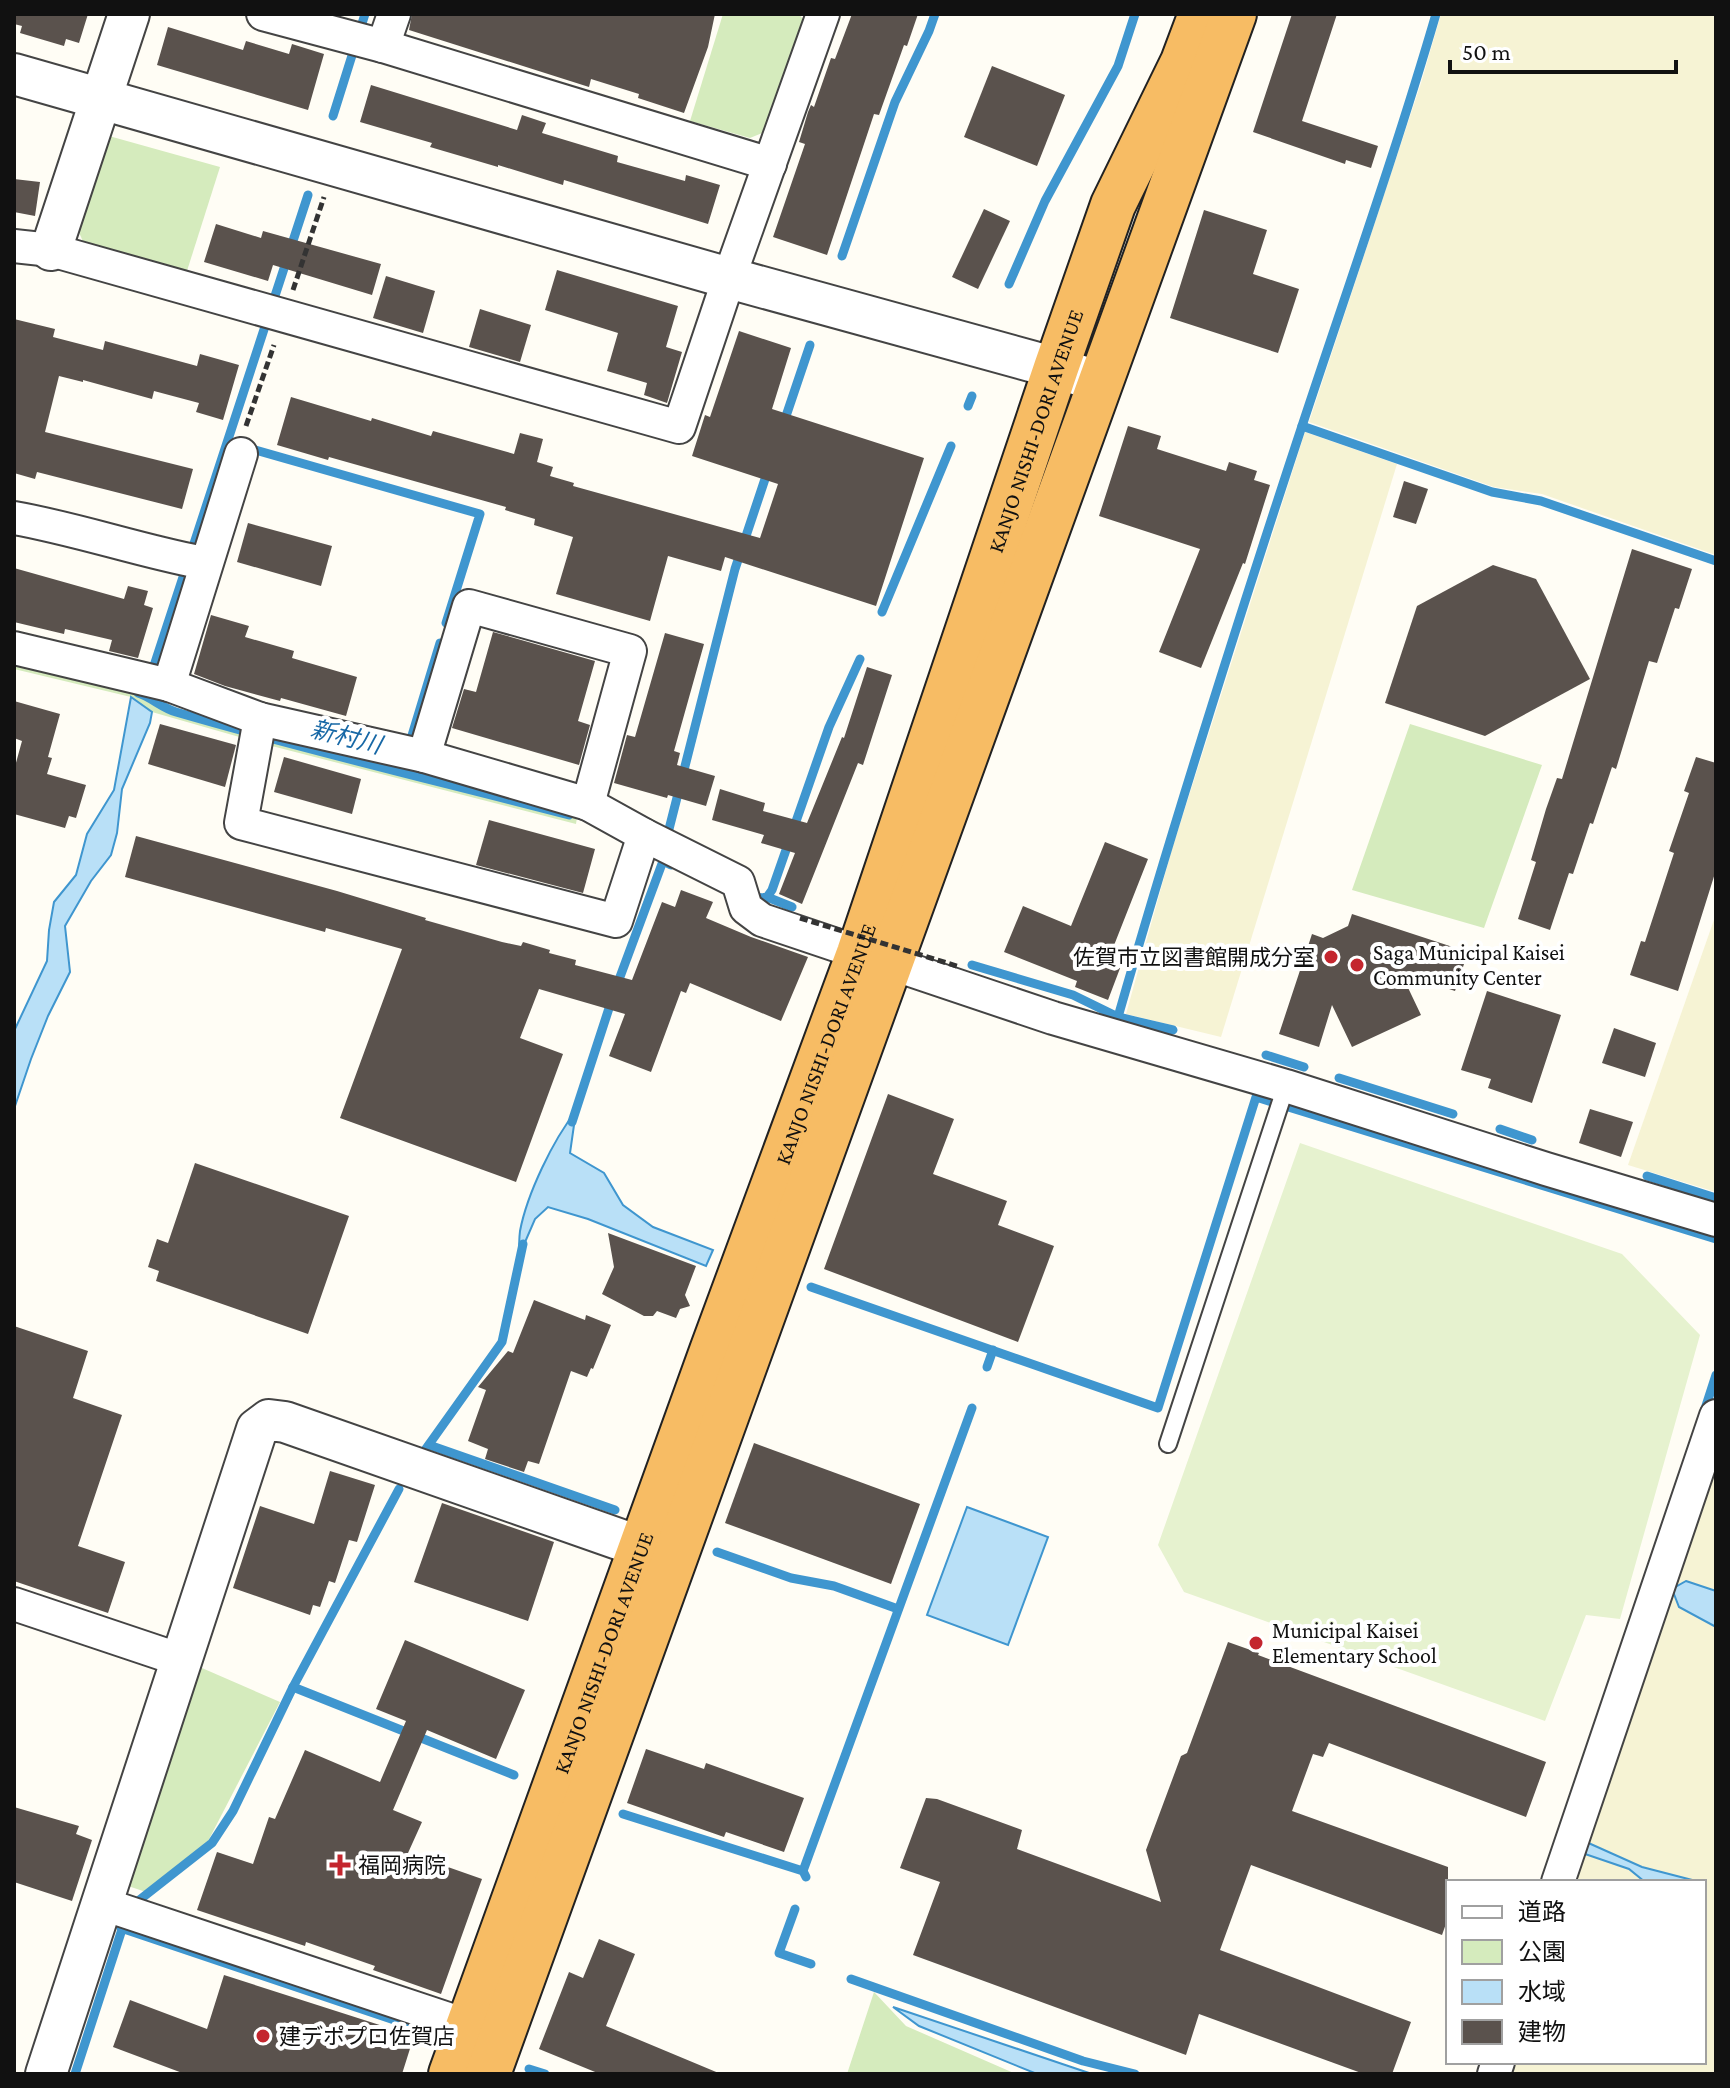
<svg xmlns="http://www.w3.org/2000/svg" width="1730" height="2088" viewBox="0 0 1730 2088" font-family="'Crimson Pro','Noto Sans JP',serif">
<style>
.farmland{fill:#f6f3d4}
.green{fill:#d5ebbd}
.pitch{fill:#e6f2cf}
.water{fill:#b9e0f7;stroke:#3f96cf;stroke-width:2}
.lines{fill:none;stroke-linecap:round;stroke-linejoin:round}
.stream{stroke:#3f96cf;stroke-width:9}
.building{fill:#5a524d}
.service-casing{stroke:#444;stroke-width:20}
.minor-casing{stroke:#444;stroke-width:36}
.tertiary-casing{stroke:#444;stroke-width:44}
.trunk-casing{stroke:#222;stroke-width:48}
.path{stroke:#333;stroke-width:5;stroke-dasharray:8 4;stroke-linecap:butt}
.service{stroke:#fff;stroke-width:16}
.minor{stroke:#fff;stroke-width:32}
.tertiary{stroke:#fff;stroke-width:40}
.trunk{stroke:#f7bc64;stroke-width:44}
.path-bridge{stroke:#333;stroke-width:5;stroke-dasharray:8 4;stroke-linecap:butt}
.poi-dot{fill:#c4262e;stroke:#fff;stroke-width:3}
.labels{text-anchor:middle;stroke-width:8;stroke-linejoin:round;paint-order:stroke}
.street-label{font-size:22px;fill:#111;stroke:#fff}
.poi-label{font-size:22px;fill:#111;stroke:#fff;text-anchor:start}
.water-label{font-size:24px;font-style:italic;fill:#1768a6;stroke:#fff}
</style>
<rect width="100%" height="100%" fill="#fffdf5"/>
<g class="farmland">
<polygon points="1441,14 1716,14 1716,555 1542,494 1494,487 1309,422 1421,83"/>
<polygon points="1305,432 1397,464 1221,1037 1126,1014 1172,849"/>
<polygon points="1716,914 1716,1192 1628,1165"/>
<polygon points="1716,1442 1716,2074 1502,2074 1506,2062 1704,2062 1704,1882 1567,1882"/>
</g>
<g class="green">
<polygon points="723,14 799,14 805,22 767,131 750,138 690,121"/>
<polygon points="109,136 220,167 186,274 84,244 78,230"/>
<polygon points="14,656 143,688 176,709 578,810 576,824 264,744 152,712 131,697 14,669"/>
<polygon points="1410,724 1542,765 1484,928 1352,890"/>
<polygon points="195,1665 280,1702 206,1845 146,1892 125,1885"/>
<polygon points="874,1992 906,2026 1016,2074 847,2074"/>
</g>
<polygon class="pitch" points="1300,1143 1622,1254 1700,1335 1620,1619 1586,1615 1545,1721 1184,1592 1158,1545"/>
<g class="water">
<polygon points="131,697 152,712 150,723 122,789 117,833 111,855 91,881 65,926 70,972 48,1016 31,1059 14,1109 15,1029 47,961 49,930 54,902 76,875 87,834 114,790"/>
<path d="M576,1111l-6,42 34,20 19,32 30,22 60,23 -7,16 -118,-47 -40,-12 -13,12 -16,37c0,-8 0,-17 1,-25 7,-37 33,-91 56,-120z"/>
<polygon points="967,1507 1048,1537 1008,1645 927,1615"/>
<polygon points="1686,1581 1716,1591 1716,1627 1679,1607 1672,1589"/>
<polygon points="1584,1841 1642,1867 1700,1882 1645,1882 1629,1869 1585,1854"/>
<polygon points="893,2007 1092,2074 1037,2074 919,2026"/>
</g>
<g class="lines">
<g class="stream">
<polyline points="333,116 365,14"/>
<polyline points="842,256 895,102 929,31 935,14"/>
<polyline points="1009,284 1045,201 1118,66 1135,14"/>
<polyline points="968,406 972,396"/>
<polyline points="783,425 810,345"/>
<polyline points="1302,426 1492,492 1541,501 1716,561"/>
<polyline points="252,449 480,514 446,623"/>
<polyline points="882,612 951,446"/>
<polyline points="151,675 308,195"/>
<path d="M138,693c13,4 24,15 38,19 130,38 262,69 393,103"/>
<polyline points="410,742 440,643"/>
<polyline points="666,841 735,569 768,470"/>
<polyline points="748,895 761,898 767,897 772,890 829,727 860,659"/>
<polyline points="767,897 792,907"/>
<path d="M972,965l101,30 45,22c57,-199 120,-397 185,-594 45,-136 93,-272 133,-409"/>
<polyline points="617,985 663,861 671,865"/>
<polyline points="1118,1017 1173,1030"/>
<polyline points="1266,1055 1304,1067"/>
<polyline points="1339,1078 1453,1114"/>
<polyline points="572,1122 612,999"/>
<polyline points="1500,1129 1532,1140"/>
<polyline points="1647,1176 1716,1198"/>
<polyline points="811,1287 1158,1408 1256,1097 1716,1239"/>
<polyline points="987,1367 993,1350"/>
<polyline points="1704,1412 1716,1375"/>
<polyline points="429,1445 615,1510"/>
<polyline points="425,1450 502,1342 523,1244"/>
<polyline points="717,1552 791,1578 834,1586 898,1609"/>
<polyline points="293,1687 514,1775"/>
<polyline points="623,1814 803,1871 806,1877"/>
<polyline points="803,1871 972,1408"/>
<polyline points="133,1905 212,1843 233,1811 293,1687 399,1489"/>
<polyline points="795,1909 779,1953 811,1964"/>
<polyline points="121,1928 424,2030"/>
<polyline points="851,1979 1083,2061 1135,2074"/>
<polyline points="529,2069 545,2074"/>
<polyline points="75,2074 126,1917"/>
</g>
</g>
<g class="building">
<polygon points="14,14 88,14 79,43 66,39 64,46 20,33 22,26 14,24"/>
<polygon points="412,14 715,14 708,47 684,113 638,98 639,94 591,79 589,87 409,30"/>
<polygon points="852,14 918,14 907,46 904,45 879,115 874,114 827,255 773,237 805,144 799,142 808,112 811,105 814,107 831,58 835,59"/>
<polygon points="1292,14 1337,14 1302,121 1378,146 1371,168 1346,160 1345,164 1253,132"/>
<polygon points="168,27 243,50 246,41 289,54 292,44 324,54 308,110 157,65"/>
<polygon points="992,66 1065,95 1037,166 964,137"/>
<polygon points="371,85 517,130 522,115 546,123 542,133 618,156 617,162 685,181 686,175 720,185 708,224 564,180 563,185 498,165 498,167 430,147 432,143 360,122"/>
<polygon points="14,179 40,182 35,216 14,212"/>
<polygon points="984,209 1010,221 978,289 952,277"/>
<polygon points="1204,210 1267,230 1253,274 1299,289 1278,353 1170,318"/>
<polygon points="216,224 261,238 263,231 381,264 372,295 273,265 268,281 204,262"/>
<polygon points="557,270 678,306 666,347 682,352 667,403 644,395 647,383 607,371 618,333 545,310"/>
<polygon points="386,276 435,291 423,333 373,318"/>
<polygon points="480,309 531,325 520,362 469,347"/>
<polygon points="14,319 55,329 53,337 103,350 105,341 197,366 200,354 239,365 223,420 196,412 199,403 154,391 152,399 83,380 83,382 59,376 45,432 193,469 182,509 37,472 35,479 14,473"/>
<polygon points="739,331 791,348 772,409 924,458 876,606 725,557 721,571 668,556 650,621 556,594 573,537 534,525 535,519 505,510 506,507 329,457 328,460 277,445 291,397 371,421 372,418 431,436 433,431 514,454 520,433 543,439 537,462 553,467 550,476 574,483 573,486 760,538 778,484 692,456 705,415 710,417"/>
<polygon points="1128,426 1161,436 1157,449 1226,471 1229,462 1257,471 1254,480 1270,485 1245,564 1243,563 1201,668 1159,652 1200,549 1099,516"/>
<polygon points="1404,481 1428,489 1416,524 1393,517"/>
<polygon points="248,523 332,546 321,586 237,562"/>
<polygon points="1632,549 1692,569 1679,609 1675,608 1657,663 1649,661 1616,769 1612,767 1593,824 1590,823 1573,874 1569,873 1550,930 1518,919 1536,862 1531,860 1546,809 1557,778 1562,779"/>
<polygon points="1493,565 1536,579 1590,679 1485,736 1385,703 1417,606"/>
<polygon points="14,568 124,599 128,586 148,591 144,605 153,608 138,658 109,651 112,640 65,629 64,634 14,622"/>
<polygon points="211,615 249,626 245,637 294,651 292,658 357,677 346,716 281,698 280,701 225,686 194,674"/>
<polygon points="493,632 595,661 578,721 590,725 579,765 452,728 464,689 476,692"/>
<polygon points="665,633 704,644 674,751 680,753 677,765 715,776 706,806 668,795 667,798 614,783 627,735 635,737"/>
<polygon points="867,667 892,675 863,765 858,763 802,904 779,894 795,853 761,843 764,835 712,820 720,789 765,803 763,811 807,823 842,737 844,738"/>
<polygon points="14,701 60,714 48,757 52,758 47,774 86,785 76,818 69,816 65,828 14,814 14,770 22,741 14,738"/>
<polygon points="160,724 236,745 225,787 148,764"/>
<polygon points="284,757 361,779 352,814 274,792"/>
<polygon points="1696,757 1716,763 1716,870 1678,991 1630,975 1641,941 1645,942 1674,853 1669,851 1689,793 1684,791"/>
<polygon points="489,820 595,849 583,893 476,865"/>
<polygon points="136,836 337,891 426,918 425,920 502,942 521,946 523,942 550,950 549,953 576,960 575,965 632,980 662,902 675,907 681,890 713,902 706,918 751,937 808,957 781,1021 690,983 686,993 681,991 651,1072 609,1056 625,1014 539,989 520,1038 563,1054 516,1182 340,1118 402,949 326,928 325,932 125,877"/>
<polygon points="1105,842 1148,859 1109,958 1122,963 1108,1000 1075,987 1077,981 1004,952 1023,906 1071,926"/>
<polygon points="1352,914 1468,952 1455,991 1401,973 1421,1015 1352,1047 1332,1005 1319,1047 1279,1034 1312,934 1323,938 1348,926"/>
<polygon points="1487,991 1561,1015 1532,1103 1488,1088 1491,1079 1461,1070"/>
<polygon points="1614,1028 1656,1043 1645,1077 1602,1063"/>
<polygon points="888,1094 954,1119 933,1174 1007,1201 998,1225 1054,1246 1018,1342 824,1269"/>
<polygon points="1590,1109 1633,1122 1621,1157 1579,1143"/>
<polygon points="195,1163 349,1216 308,1334 156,1281 159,1271 148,1267 157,1239 168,1243"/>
<polygon points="608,1233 696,1266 685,1295 690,1306 680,1309 676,1318 657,1311 653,1316 644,1316 602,1294 614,1267"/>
<polygon points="534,1300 585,1320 586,1315 611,1325 593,1369 591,1368 587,1377 571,1371 539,1464 528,1461 524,1472 485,1459 488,1449 468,1441 486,1390 478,1387 508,1351 513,1353"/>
<polygon points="14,1326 88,1351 73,1398 122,1415 78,1546 125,1562 108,1613 14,1581"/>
<polygon points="754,1443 920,1504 891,1584 725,1523"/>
<polygon points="330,1471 375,1485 357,1542 349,1540 335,1583 329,1581 320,1607 313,1605 310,1615 233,1588 260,1506 314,1524"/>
<polygon points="442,1503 554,1542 528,1621 414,1582"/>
<polygon points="405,1640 525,1690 496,1759 427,1730 393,1810 422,1822 408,1853 482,1879 441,1994 373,1970 375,1966 306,1942 305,1946 197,1910 217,1852 253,1864 269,1817 275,1819 305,1750 380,1782 406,1721 376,1709"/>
<polygon points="1228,1642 1259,1653 1258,1655 1546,1762 1526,1817 1329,1743 1323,1757 1313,1754 1292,1811 1448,1867 1448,1918 1442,1935 1251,1865 1220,1950 1411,2022 1392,2074 1364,2074 1199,2014 1186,2055 913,1955 940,1882 900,1868 926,1798 937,1799 1022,1830 1017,1849 1161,1902 1146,1850 1181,1756 1187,1753"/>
<polygon points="646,1749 704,1769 706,1763 804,1798 784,1852 726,1832 724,1837 627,1803"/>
<polygon points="14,1807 79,1826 76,1834 92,1840 72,1901 14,1882"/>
<polygon points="599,1939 635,1954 606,2026 721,2074 600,2074 539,2049 569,1972 583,1978"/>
<polygon points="224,1975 414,2036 402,2074 185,2074 113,2047 130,2000 207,2029"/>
</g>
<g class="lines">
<defs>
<polyline id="service" points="1168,1444 1286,1086"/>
<g id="minor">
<polyline points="263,14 383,46 770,164"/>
<polyline points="383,46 394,14"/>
<polyline points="14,246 51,250 679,427 729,278 823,14"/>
<path d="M14,518c63,11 123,32 185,44"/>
<polyline points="14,648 169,685 260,719 424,756 588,804 644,835 738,882 746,908 762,920 1053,1018 1286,1086 1546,1169 1716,1220"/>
<polyline points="169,685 241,454"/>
<polyline points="260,719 241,823 616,921 644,835"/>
<polyline points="424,756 469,606 630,651 588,804"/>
<polyline points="14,1604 181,1660"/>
<polyline points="1558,1882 1716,1416"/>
<polyline points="103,1904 469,2026"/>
<polyline points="1494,2074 1498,2062"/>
</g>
<g id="tertiary">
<polyline points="14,74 729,278 1056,368 1088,378"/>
<polyline points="51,250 129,14"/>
<polyline points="46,2074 257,1429 269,1420 285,1422 641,1547"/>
</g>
<g id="trunk">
<path id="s1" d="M451,2074l261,-723 147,-398 197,-585 57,-163 70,-143 18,-48"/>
<polyline points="488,2074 1234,14"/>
</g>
</defs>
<use href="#service" class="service-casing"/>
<use href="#minor" class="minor-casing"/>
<use href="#tertiary" class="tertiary-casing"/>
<use href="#trunk" class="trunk-casing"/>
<g class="path">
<polyline points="1715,179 1716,179"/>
<polyline points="293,290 324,197"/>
<polyline points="246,426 274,345"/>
</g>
<use href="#service" class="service"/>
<use href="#minor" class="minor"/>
<use href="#tertiary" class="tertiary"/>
<use href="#trunk" class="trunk"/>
<polyline class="path-bridge" points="800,918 960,967"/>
</g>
<g class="poi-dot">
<circle cx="1331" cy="957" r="8"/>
<circle cx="1357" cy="965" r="8"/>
<circle cx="1256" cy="1643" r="8"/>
<path d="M336 1853h8v8h8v8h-8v8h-8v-8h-8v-8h8z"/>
<circle cx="263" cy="2036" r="8"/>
</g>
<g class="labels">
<g class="street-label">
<text dy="8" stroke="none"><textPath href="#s1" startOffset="1744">KANJO NISHI-DORI AVENUE</textPath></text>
<text dy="8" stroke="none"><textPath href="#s1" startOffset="1096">KANJO NISHI-DORI AVENUE</textPath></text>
<text dy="8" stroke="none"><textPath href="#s1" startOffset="448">KANJO NISHI-DORI AVENUE</textPath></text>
</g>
<g class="poi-label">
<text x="1373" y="960">Saga Municipal Kaisei<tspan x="1373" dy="25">Community Center</tspan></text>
<text x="1315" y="965" text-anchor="end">佐賀市立図書館開成分室</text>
<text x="1272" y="1638">Municipal Kaisei<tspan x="1272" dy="25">Elementary School</tspan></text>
<text x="358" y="1873">福岡病院</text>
<text x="279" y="2044">建デポプロ佐賀店</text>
</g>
<g class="water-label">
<text transform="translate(346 737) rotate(14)" y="8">新村川</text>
</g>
</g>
<rect width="1730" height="2088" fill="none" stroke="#111111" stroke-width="32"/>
<rect x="1446" y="1880" width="260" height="184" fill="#ffffff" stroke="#a0a0a0" stroke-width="2"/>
<rect x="1462" y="1906" width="40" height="12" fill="#ffffff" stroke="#a0a0a0" stroke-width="2"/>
<text x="1518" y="1920" font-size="24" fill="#111111">道路</text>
<rect x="1462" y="1940" width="40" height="24" fill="#d5ebbd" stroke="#a0a0a0" stroke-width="2"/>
<text x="1518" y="1960" font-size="24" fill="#111111">公園</text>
<rect x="1462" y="1980" width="40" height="24" fill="#b9e0f7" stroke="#a0a0a0" stroke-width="2"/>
<text x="1518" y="2000" font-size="24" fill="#111111">水域</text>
<rect x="1462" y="2020" width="40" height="24" fill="#5a524d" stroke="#a0a0a0" stroke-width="2"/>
<text x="1518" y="2040" font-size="24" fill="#111111">建物</text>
<path d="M1450 60v12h226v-12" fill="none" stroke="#111111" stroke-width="4"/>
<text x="1462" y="60" font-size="24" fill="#111111" stroke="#ffffff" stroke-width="6" paint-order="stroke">50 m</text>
</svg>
